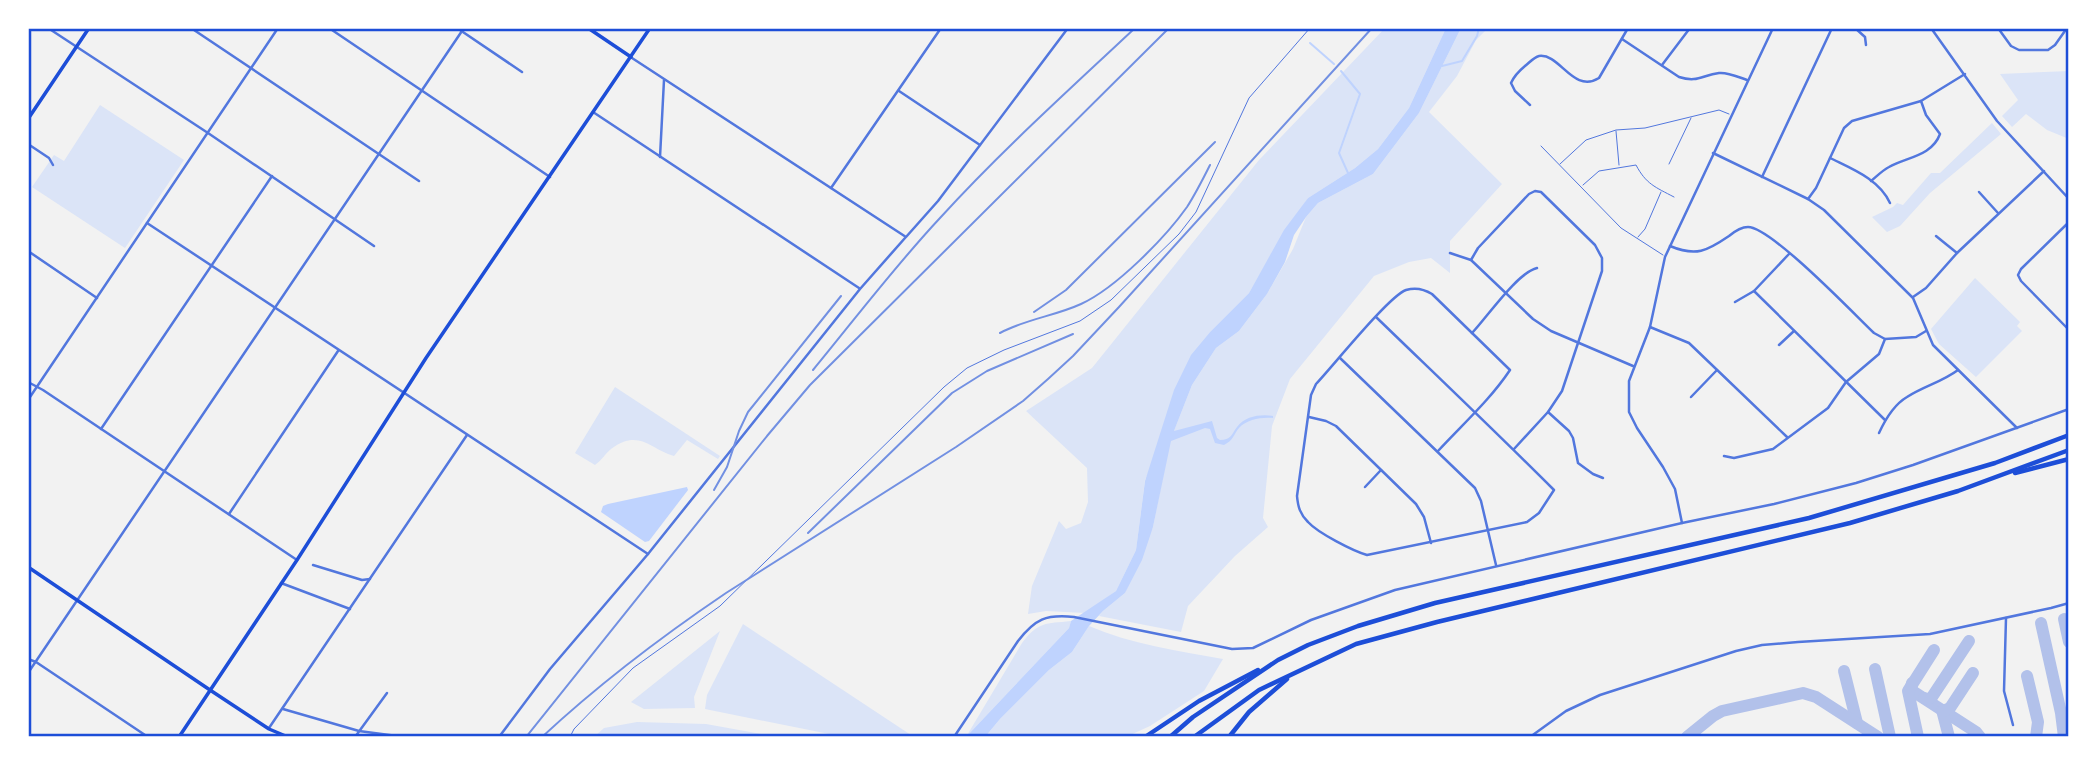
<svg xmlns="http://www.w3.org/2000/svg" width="2097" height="765" viewBox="0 0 2097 765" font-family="Manrope,sans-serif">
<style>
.green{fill:#dbe4f7}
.water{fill:#bfd3fe}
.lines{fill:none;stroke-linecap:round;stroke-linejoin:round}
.stream{stroke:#bfd3fe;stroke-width:2}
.taxiway{stroke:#b2c1ea;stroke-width:12}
.service{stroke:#5277de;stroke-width:1}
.minor{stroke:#5277de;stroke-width:2.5}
.tertiary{stroke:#5277de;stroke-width:2.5}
.secondary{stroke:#1d4ed8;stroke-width:3.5}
.primary{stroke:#1d4ed8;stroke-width:3.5}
.motorway{stroke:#1d4ed8;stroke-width:4.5}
.rail{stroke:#7290e2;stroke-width:2}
.neatline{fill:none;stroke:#1d4ed8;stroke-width:2.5}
</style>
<rect width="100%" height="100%" fill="#f2f2f2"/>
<g class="green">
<polygon points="1385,28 1446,28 1409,108 1378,149 1355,168 1308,198 1276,246 1249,293 1211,331 1145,480 1136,550 1116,591 1085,613 1046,611 1028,614 1032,586 1059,521 1066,529 1081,523 1088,502 1087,468 1026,411 1092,368 1259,160"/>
<polygon points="1461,28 1488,28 1476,40 1457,76 1429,112 1502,184 1450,241 1450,273 1431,258 1409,262 1374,276 1290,379 1272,426 1263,518 1268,527 1235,556 1188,606 1181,632 1099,616 1103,611 1125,593 1153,527 1170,441 1192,385 1216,348 1239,331 1267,294 1293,249 1306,217 1318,203 1373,174 1419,113"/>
<polygon points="2069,71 2069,139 2047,130 2026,114 2012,127 2002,116 2018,100 2000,74"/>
<polygon points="100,105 184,160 125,248 32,187 54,155 64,161"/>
<polygon points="1992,123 2001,134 1930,193 1900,226 1887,232 1872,217 1893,207 1897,203 1903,205 1931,173 1940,173"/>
<polygon points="1975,278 2020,322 2017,326 2022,331 1976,377 1939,344 1931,329"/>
<path d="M615,387l105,69 -2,3 -31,-19 -13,16c-24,-7 -35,-28 -63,-7 -6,5 -10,12 -16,16l-20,-12z"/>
<path d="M1071,621l-2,7 -103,109 56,-94c17,-22 23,-19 49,-22z"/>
<polygon points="743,624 914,737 844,737 705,709 707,695"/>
<path d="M1089,626c42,18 89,25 134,33l-19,32 -54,35 -24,11h-141l15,-18 49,-49 23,-18z"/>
<polygon points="720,631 694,697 695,708 644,709 631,702"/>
<polygon points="637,722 706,724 778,737 594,737 604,728"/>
</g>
<g class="water">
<path d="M1446,28h15l-42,85 -46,61 -55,29 -12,14 -12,18 -9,27 -18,32 -28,37 -23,17 -24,37 -18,46 38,-10 5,17 3,2c11,0 11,-5 17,-13 8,-11 24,-13 36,-11v2c-11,-1 -26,1 -34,10 -6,7 -5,12 -15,17l-9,-2 -5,-14 -5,-1 -34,13 -18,86 -11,33 -17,33 -22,18 -14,15 -17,26 -23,18 -49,49 -15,18h-19l103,-109 2,-7 45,-30 20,-41 9,-69 29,-91 17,-35 20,-24 38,-38 35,-63 24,-32 47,-30 23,-19 31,-41z"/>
<polygon points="687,487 688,490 649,541 645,542 601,512 603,506 608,504"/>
</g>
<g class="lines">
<g class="stream">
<polyline points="1310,43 1334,64"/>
<polyline points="1442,66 1462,61 1477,36 1479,28"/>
<polyline points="1341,71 1360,94 1339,153 1348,173"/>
</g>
<g class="taxiway">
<polyline points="2064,619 2069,642"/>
<polyline points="2041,623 2061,713 2064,737"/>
<polyline points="1875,669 1890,737"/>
<polyline points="1844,671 1857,723"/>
<polyline points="2027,676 2038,722 2036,737"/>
<polyline points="1912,683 1911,688 1914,692 1976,732 1980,737"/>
<polyline points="1924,698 1928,699 1932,697 1969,641"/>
<polyline points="1942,710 1949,737"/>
<polyline points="1943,711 1950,708 1973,673"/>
<polyline points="1687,737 1713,716 1722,711 1803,693 1816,697 1878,737"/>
<polyline points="1918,737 1908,691 1934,650"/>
</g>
<g class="service">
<polyline points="1616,131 1619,165"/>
<polyline points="1541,146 1621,228 1663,255"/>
<polyline points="1560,164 1586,140 1616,130 1645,128 1719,110 1729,114"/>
<polyline points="1669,164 1691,118"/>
<path d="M1583,185l16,-14 37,-6c10,19 19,22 38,32"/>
<polyline points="1638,237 1645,229 1661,192"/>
<polyline points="570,737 574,729 633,668 720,606 944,387 967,368 1004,350 1080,321 1111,300 1179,234 1196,212 1249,98 1310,28"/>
</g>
<g class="minor">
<polyline points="48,28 208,133 374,246"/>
<polyline points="191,28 419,181"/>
<polyline points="329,28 550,177"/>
<polyline points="457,28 522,72"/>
<polyline points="1855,28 1865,37 1866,45"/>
<polyline points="1931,28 1997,121 2069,199"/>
<polyline points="1998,28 2011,46 2019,50 2048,50 2055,45 2067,28"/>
<path d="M1622,39l57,38c19,6 23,-2 40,-4 9,-1 19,4 28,7"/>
<polyline points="1662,65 1690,28"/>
<polyline points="899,91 980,145"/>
<path d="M1530,105l-15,-14 -4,-8c3,-7 8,-12 14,-17 4,-3 9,-9 14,-10 21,-3 34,38 60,22l29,-50"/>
<polyline points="593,112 859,288"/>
<polyline points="28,144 49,158 53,165"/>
<polyline points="1713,153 1808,199 1824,210 1913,298 1933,345 2017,428"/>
<polyline points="660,157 664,80"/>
<path d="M1830,158c22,11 49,21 60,45"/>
<polyline points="1762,177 1832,28"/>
<path d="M1871,181c6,-5 12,-11 18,-14 18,-10 43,-11 51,-33l-14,-19 -5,-14"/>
<polyline points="831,188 941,28"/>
<polyline points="1979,192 1998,213"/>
<polyline points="1808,199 1816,188 1844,128 1852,121 1921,101 1965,74"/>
<polyline points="2069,222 2021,269 2018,275 2021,281 2069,330"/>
<polyline points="147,223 648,554"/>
<polyline points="1936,236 1957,253"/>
<path d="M1670,246c26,11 37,5 59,-10 6,-5 12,-9 19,-9 23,0 106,87 126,106l11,6"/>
<polyline points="28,251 97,298"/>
<polyline points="1450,253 1471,260 1533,319 1551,331 1633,366"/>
<polyline points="1471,260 1478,248 1529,194 1535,191 1541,192 1595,245 1602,258 1602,271 1562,391 1548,412 1514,449"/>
<polyline points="1754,291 1885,420"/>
<polyline points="1913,297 1926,288 1957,253 2044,171"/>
<polyline points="1735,302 1754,291 1789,254"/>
<path d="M1376,317c60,58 120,115 178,173l-15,23 -12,9 -160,33c-14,-4 -49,-22 -59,-33 -8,-8 -10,-15 -11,-26l14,-101 5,-11c17,-18 73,-88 90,-94 10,-3 18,-1 26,4l78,76c-20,30 -48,55 -72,81"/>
<polyline points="1650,327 1689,343 1787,437"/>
<path d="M1472,333c16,-17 45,-60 65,-65"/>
<polyline points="1779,345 1794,331"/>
<polyline points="1340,358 1475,488 1481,501 1496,565"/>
<polyline points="28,382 43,390 297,560"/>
<polyline points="1691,397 1717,370"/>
<polyline points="1548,412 1569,431 1573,438 1578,463 1593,474 1603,478"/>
<polyline points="1309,417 1326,421 1336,426 1416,504 1424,517 1431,543"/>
<polyline points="101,429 272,176"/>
<path d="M1879,433c6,-13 16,-29 28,-36 17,-11 35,-15 51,-27"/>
<polyline points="1724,456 1734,458 1773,449 1828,408 1846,382 1879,354 1885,339 1916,337 1926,331"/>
<polyline points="1365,487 1381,470"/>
<polyline points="229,514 338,351"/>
<polyline points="313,565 362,580 370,579"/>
<polyline points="281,583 350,609"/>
<polyline points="2006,618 2004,691 2013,725"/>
<polyline points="28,659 36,662 148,737"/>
<polyline points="283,709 359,731 397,736"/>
<polyline points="269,728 467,435"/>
<polyline points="355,737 387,693"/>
<polyline points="499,737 550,669 648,554 860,289 905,238"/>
</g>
<g class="tertiary">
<polyline points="632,58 906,237 938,201 1068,28"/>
<polyline points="28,400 278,28"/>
<polyline points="1682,523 1675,489 1663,467 1637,428 1629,412 1629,381 1650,327 1665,257 1773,28"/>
<polyline points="28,673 464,28"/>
<path d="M954,737l64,-96c17,-22 28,-27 56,-24l158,32 21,-1 58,-28 84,-30 287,-67 92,-19 82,-21 57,-18 156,-56"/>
<polyline points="1530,737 1566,711 1600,695 1736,651 1762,645 1798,642 1930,634 2051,608 2069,603"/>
</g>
<g class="secondary">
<polyline points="588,28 631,57"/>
<polyline points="179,737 297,560 426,358 650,28"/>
</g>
<g class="primary">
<polyline points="28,119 89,28"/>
<polyline points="28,567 210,690 269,729 288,737"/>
</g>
<g class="motorway">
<polyline points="2015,473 2069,459"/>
<polyline points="1145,737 1199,701 1258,670"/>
<polyline points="1170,737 1193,717 1278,660 1308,645 1358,626 1435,603 1809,518 1995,463 2069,435"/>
<polyline points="1194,737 1259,690 1356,644 1437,622 1850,523 1958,491 2069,450"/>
<polyline points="1229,737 1249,712 1287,679"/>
</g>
<g class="rail">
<polyline points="1034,312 1066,290 1215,142"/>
<path d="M1000,333c26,-14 55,-17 81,-29 35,-16 84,-66 106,-97 9,-14 16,-28 23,-42"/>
<path d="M813,370c42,-51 82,-104 127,-152 61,-67 129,-128 195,-190"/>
<polyline points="714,490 727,467 739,431 748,412 841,296"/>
<polyline points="808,533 952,393 987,371 1073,334"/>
<polyline points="526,737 767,436 810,385 1169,28"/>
<path d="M542,737c57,-53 119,-100 184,-144l230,-146 67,-46 25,-22 25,-23 46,-49 253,-279"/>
</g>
</g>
<rect width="2097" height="765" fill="none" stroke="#ffffff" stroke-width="60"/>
<rect x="30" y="30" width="2037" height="705" class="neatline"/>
</svg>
